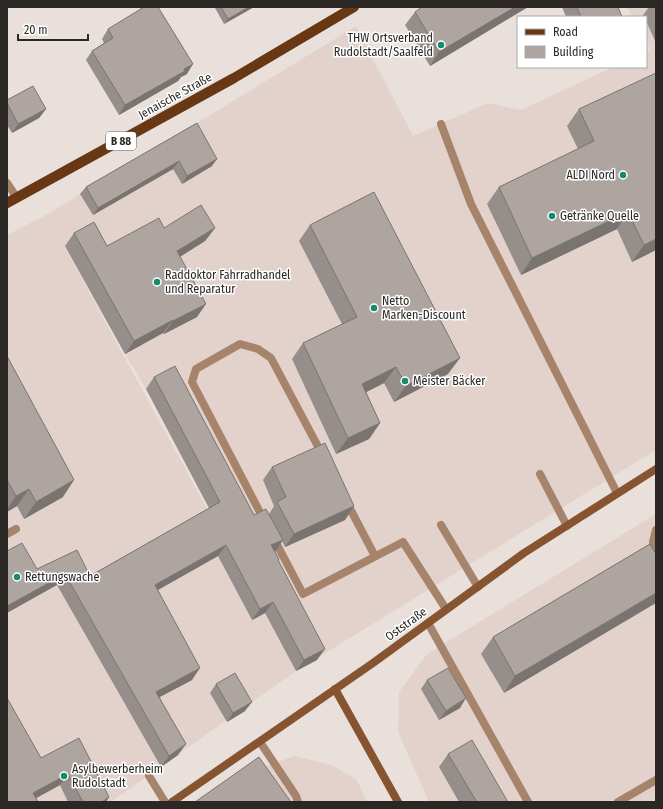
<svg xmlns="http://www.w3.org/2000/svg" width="663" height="809" viewBox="0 0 663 809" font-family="'Fira Sans Condensed',sans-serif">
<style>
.built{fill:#e3d2cc;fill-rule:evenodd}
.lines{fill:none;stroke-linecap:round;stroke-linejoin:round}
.lane{stroke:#a6836b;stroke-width:8}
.secondary{stroke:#865431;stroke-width:8}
.primary{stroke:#673813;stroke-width:10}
.wall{fill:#968e8a}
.shaded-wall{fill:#7a7471}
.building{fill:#aea5a1;stroke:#7a7471}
.poi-dot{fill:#168c6f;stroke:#fff;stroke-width:1.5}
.labels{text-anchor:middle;stroke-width:3;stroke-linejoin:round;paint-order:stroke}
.shield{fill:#fff;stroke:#6a6866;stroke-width:1}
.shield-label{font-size:11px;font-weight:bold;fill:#2a2725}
.poi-label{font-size:12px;fill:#2a2725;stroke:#fff;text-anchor:start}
.street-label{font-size:12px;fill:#2a2725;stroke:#fff}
</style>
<rect width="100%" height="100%" fill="#e9e0dc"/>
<g class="built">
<path d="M627,7h29v443l-360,221 -185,131h-104v-567l39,-20 310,-189 57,110 75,-33 33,7 92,-43h33v-15l4,-3 -4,-8v-24h-13zM54,228l71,126 21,35 125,237z"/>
<polygon points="656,514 656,802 429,802 398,732 399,692 427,654"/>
<polygon points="294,756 332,765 357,780 367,802 206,802 247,773"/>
</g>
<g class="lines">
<g class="lane">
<polyline points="441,124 471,204 617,493"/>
<polyline points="7,183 17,198"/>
<polyline points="540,474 567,526"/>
<polyline points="346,501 375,556"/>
<polyline points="265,522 192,382 196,369 240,344 258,349 271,358 323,456"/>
<polyline points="441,525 478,587"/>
<polyline points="656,530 653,542 656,551"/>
<polyline points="7,534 16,529"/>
<polyline points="273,537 303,594 403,542 446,609"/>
<polyline points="428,623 528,802"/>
<polyline points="260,742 296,796 298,802"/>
<polyline points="149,776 165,802"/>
<polyline points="618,802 656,780"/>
</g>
<g class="secondary">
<polyline points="335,689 398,802"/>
<polyline points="172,802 373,663 524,553 656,469"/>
</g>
<polyline class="primary" points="7,203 234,78 354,7"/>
</g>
<g class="wall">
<polygon points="216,7 254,7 224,24 215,8"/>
<polygon points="422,7 528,7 430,66 405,25 415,12"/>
<polygon points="562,7 618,7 622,17 566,17"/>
<polygon points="649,7 656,7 656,43 646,21 646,17 644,17 643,15"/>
<polygon points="108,29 187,74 181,77 178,81 119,115 86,60 92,51 104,43 102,39"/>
<polygon points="7,100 46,109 39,118 12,133 7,125"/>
<polygon points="579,109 656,250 632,262 617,229 521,275 487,204 499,187 578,149 567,126"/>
<polygon points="197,123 212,166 182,184 173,169 93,215 80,194 86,187"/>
<polygon points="310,225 448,374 394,402 384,383 366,392 380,423 369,439 336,454 292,359 303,343 342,324 299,241"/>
<polygon points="164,228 215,228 205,241 180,257 197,317 164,334 163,333 125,354 65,246 74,233 107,246"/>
<polygon points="7,356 63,497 24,519 17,506 7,512"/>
<polygon points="154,377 254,515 269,514 274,506 263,480 272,467 354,506 345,520 285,547 282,541 275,551 279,559 278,561 317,660 296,671 265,613 252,620 218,556 158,590 192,680 160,697 178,755 161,767 57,585 37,569 90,576 209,508 146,389"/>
<polygon points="650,544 504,693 481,654 493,637"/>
<polygon points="427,680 460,708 439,720 421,689"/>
<polygon points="216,684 245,711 227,722 210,693"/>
<polygon points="448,754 508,802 459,802 439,767"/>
<polygon points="41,758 109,797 106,802 68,802 60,785 36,798 7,802"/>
</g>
<g class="shaded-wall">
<polygon points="249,7 254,7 224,24 228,19"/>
<polygon points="515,7 528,7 430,66 439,52"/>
<polygon points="193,64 187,74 181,77 178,81 119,115 125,105 184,69"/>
<polygon points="46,109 39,118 12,133 18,124"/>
<polygon points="217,159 212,166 182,184 187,176"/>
<polygon points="179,161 173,169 93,215 98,208"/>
<polygon points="628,212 617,229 521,275 532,258"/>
<polygon points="215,228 205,241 168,264 177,251"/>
<polygon points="656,239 656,250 632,262 644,245"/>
<polygon points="206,304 197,317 164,334 173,321"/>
<polygon points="173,320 163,333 125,354 134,341"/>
<polygon points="460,358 448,374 394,402 406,386"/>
<polygon points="396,367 384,383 351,400 362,384"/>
<polygon points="380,423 369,439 336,454 348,438"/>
<polygon points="74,480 63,497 24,519 36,502"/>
<polygon points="29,489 17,506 7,512 7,509 16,496"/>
<polygon points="354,506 345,520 285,547 294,534"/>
<polygon points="283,540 275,552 271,545"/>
<polygon points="226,545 218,556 147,596 155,585"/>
<polygon points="65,574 57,585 7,613 7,606"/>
<polygon points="656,593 656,603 504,693 515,676"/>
<polygon points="273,602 265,613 252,620 260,609"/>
<polygon points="325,649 317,660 296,671 304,660"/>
<polygon points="200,668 192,680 148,703 156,692"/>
<polygon points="466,698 460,708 439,720 446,711"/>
<polygon points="252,702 245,711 227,722 233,713"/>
<polygon points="186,744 178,755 161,767 169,756"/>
<polygon points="68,774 60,785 29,802 33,793"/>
<polygon points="109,797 106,802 102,802"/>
</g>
<g class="building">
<polygon points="144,7 158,7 193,64 184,69 185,71 125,105 92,51 113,38 108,29"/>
<polygon points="221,7 249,7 228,19"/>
<polygon points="422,7 515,7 439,52 415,12"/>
<polygon points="577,7 618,7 622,17 581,17"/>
<polygon points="656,73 656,239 644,245 628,212 532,258 499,187 594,141 579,109"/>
<polygon points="33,86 46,109 18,124 7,103 7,100"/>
<polygon points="197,123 217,159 187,176 179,161 98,208 86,187"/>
<polygon points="374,192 460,358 406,386 396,367 362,384 380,423 348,438 303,343 357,317 310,225"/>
<polygon points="201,205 215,228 177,251 206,304 173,321 173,320 134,341 74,233 94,222 107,246 159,218 164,228"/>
<polygon points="7,356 74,480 36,502 29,489 16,496 7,480"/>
<polygon points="175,366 254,515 266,509 283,540 271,545 279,559 278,560 325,649 304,660 273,602 260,609 226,545 155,585 200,668 156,692 186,744 169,756 65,574 7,606 7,551 22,543 37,569 77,550 90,576 220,502 154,377"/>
<polygon points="325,443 354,506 294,534 277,502 286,497 272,467"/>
<polygon points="650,544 656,554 656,593 515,676 493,637"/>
<polygon points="448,668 466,698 446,711 427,680"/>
<polygon points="235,673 252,702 233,713 216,684"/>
<polygon points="7,698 41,758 79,738 109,797 102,802 83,802 68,774 33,793 38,802 7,802"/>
<polygon points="472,740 508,802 477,802 448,754"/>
<polygon points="259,757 291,802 195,802"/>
</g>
<g class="poi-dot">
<circle cx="441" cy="45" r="4"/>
<circle cx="623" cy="175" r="4"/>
<circle cx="552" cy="216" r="4"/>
<circle cx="157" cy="282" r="4"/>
<circle cx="374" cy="308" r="4"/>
<circle cx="405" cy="381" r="4"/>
<circle cx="17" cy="577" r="4"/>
<circle cx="64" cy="776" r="4"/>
</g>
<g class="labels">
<rect class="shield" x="106" y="132" width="30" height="18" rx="3"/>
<g class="shield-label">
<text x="121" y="145">B 88</text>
</g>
<g class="poi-label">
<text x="433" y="42" text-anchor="end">THW Ortsverband<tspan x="433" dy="14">Rudolstadt/Saalfeld</tspan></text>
<text x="615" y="179" text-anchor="end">ALDI Nord</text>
<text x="560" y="220">Getränke Quelle</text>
<text x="165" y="279">Raddoktor Fahrradhandel<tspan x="165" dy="14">und Reparatur</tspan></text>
<text x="382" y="305">Netto<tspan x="382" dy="14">Marken-Discount</tspan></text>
<text x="413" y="385">Meister Bäcker</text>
<text x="25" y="581">Rettungswache</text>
<text x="72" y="773">Asylbewerberheim<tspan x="72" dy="14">Rudolstadt</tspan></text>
</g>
<g class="street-label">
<text transform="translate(175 96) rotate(-29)" y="4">Jenaische Straße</text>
<text transform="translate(406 624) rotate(-36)" y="4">Oststraße</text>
</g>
</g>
<rect width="663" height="809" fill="none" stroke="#2a2725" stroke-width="16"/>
<rect x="517" y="16" width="130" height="52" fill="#ffffff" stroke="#aaa9a8"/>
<rect x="525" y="29" width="20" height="6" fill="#673813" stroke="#aaa9a8"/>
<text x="553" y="36" font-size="12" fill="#2a2725">Road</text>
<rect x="525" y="46" width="20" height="12" fill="#aea5a1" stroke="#aaa9a8"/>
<text x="553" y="56" font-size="12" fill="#2a2725">Building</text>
<path d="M18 34v6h70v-6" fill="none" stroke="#2a2725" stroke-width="2"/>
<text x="24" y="34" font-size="12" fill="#2a2725" stroke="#ffffff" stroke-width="3" paint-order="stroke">20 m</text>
</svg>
